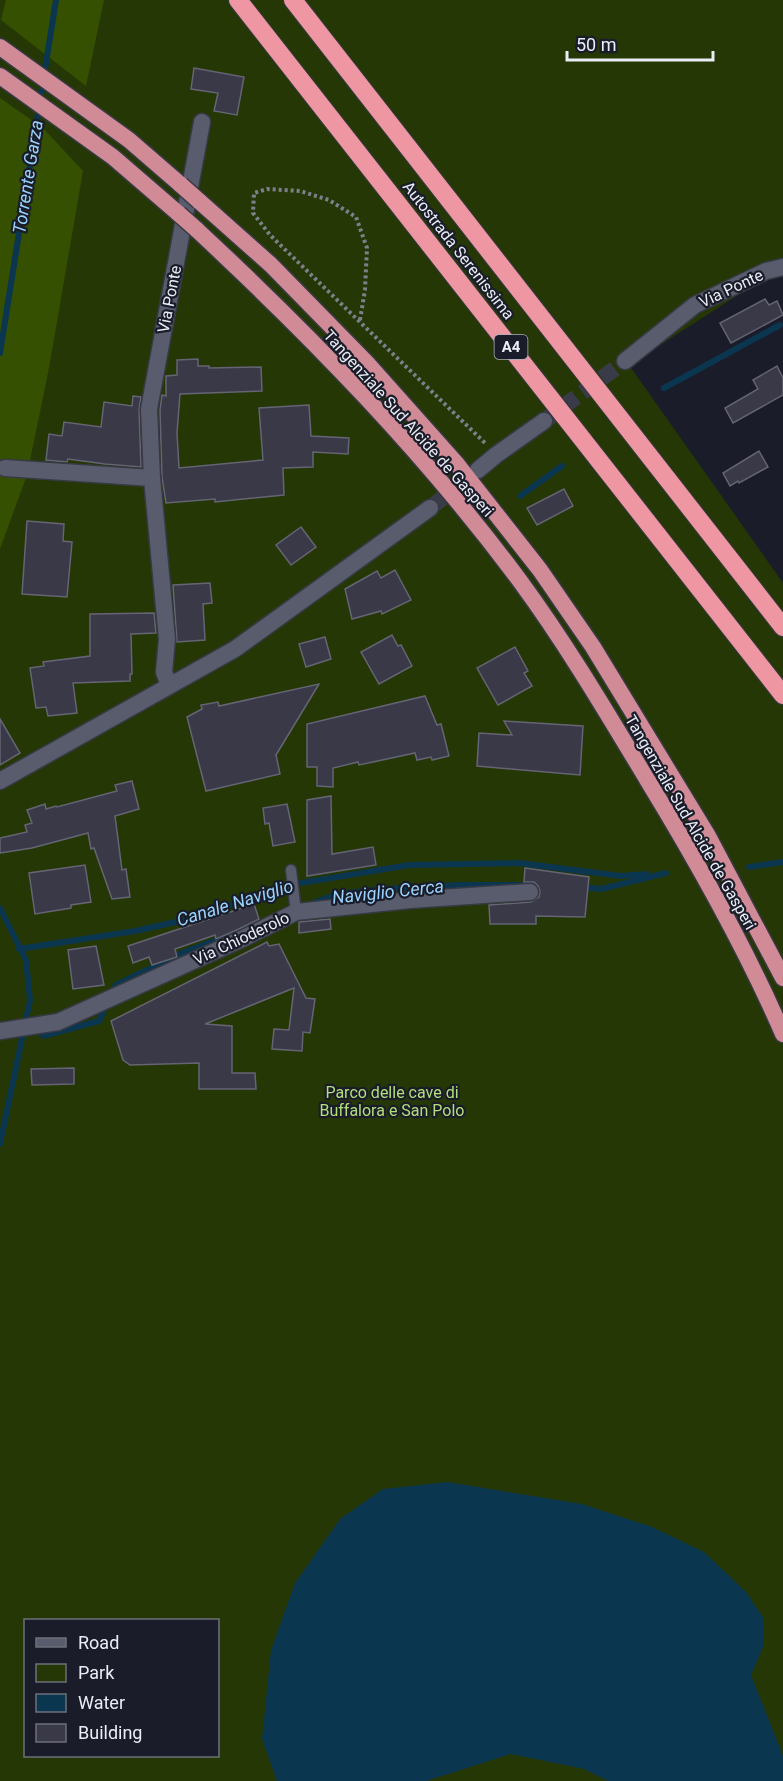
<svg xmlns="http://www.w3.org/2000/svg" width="783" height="1781" viewBox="0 0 783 1781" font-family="Roboto,sans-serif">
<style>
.green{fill:#253705;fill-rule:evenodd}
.forest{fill:#355000}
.water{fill:#0b364f}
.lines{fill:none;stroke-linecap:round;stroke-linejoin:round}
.stream{stroke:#0b364f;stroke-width:6}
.building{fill:#3a3948;stroke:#656474;stroke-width:1.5}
.minor-tunnel{stroke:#393c48;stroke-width:16;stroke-dasharray:16 8;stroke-linecap:butt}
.service-casing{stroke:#373a44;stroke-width:13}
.minor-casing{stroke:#373a44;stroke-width:19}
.trunk-casing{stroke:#373a44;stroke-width:19}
.motorway-casing{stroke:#373a44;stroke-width:20}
.path{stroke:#7d808b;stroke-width:4;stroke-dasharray:3 3;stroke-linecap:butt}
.service{stroke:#595c6c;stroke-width:10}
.minor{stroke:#595c6c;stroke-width:16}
.trunk{stroke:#d08b97;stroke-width:16}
.motorway{stroke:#ee97a2;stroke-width:18}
.trunk-bridge-casing{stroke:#373a44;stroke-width:19;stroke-linecap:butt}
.trunk-bridge{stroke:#d08b97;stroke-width:16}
.labels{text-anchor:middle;stroke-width:4.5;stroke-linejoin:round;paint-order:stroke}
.shield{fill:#1a1d29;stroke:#acafb8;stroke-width:1.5}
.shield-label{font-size:15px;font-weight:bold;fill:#eaedf6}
.street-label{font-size:16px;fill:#eaedf6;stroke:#1a1d29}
.park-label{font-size:16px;fill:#b3de7b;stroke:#1a1d29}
.water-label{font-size:18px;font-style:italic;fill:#99d2fa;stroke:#1a1d29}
</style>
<rect width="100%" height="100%" fill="#1a1d29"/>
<path class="green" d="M0,0h783v272l-14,3 -140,90 154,218v1198h-783zM26,1620h192v136h-192z"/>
<g class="forest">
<polygon points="6,0 104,0 86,86 1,20"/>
<polygon points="0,98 43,128 83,171 49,368 27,475 0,549"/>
</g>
<polygon class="water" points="447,1482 582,1504 652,1527 704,1552 746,1592 764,1619 763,1647 751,1675 783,1756 783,1781 608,1781 584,1769 511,1754 426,1781 277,1781 262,1739 271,1650 295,1583 340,1519 383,1489"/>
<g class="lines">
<g class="stream">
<polyline points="0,353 56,0"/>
<polyline points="664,388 780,325"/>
<polyline points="520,496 562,466"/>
<polyline points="749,867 783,862"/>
<polyline points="581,887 601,889 666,873"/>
<polyline points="311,904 337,894 383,889 461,885 544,885"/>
<polyline points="0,908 26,960 30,1000 0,1144"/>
<polyline points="19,949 135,931 198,917 283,886 409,865 519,863 621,876 647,874"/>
<polyline points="111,994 116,985 182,953 248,928"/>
<polyline points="43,1036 99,1021 107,1003"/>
</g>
</g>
<g class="building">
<polygon points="194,68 244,77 237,115 214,111 218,93 191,89"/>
<polygon points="765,299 769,305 777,301 783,315 731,343 720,323"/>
<polygon points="198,359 198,366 209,366 209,368 261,367 262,391 180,394 177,433 179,468 263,460 259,408 309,405 311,436 349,438 348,454 313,452 313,467 283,468 284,495 215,502 215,499 166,503 162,477 160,410 162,395 166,396 166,376 177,375 177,360"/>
<polygon points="777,366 783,378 783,395 733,423 725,408 758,389 753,380"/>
<polygon points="133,396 141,397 139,409 141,467 105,464 68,459 67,462 46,460 49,434 62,436 64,422 101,427 104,402 132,406"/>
<polygon points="759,451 768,467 739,483 738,481 730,486 723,473"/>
<polygon points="564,489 573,506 537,525 527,508"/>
<polygon points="27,521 64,524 63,541 72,542 67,597 22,594"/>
<polygon points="301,527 316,547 291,565 276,545"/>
<polygon points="395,570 411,600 382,614 381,611 352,619 345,589 377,571 381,578"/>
<polygon points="210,583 212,603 203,604 205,640 177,642 173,585"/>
<polygon points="154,613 156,633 131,634 132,674 130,674 130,681 73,683 77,713 48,716 46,707 36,708 30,668 44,666 43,662 90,656 90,614"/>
<polygon points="392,635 398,646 401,645 412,666 379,684 361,652"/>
<polygon points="325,637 331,659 306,667 299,644"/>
<polygon points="515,647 528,671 524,673 532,686 498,705 477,668"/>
<polygon points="319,684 276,755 280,774 206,791 187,717 202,709 201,705 218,702 219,706"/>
<polygon points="425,696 437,725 441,724 449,756 432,760 431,757 417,760 415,753 359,765 358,762 333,768 333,787 317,786 317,767 307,767 307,724"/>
<polygon points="0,719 20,753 0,765"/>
<polygon points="504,721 583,726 580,775 477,766 479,733 512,735"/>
<polygon points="132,781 139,809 115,816 122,870 126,869 130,897 112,899 94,848 91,849 88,833 32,848 0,853 0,838 27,832 25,825 32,823 27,810 45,804 46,809 56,806 57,807 117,791 115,785"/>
<polygon points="331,796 332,854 373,847 376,865 307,876 307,800"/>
<polygon points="287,804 295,842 273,846 269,823 265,824 263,808"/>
<polygon points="85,865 91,902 71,905 71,908 35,914 29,873"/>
<polygon points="525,868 589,877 585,917 536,916 536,924 490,924 489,905 531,902 539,897 540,891 538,886 534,882 524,882"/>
<polygon points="254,904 259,919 239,929 216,939 215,935 175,949 177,957 152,965 149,957 133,963 128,946"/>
<polygon points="330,919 331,929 299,933 299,922"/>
<polygon points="267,942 269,946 279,944 306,998 315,999 310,1033 303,1032 302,1051 272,1049 274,1029 289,1030 294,988 205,1024 232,1026 232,1073 255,1073 256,1089 199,1089 199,1063 130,1065 123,1060 111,1021"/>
<polygon points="96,946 104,985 73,989 68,950"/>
<polygon points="74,1068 74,1084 32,1085 31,1069"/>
</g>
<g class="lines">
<g class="minor-tunnel">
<polyline points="544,421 625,361"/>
<polyline points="430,508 478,470"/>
</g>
<defs>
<polyline id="service" points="291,870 296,912"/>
<g id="minor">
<polyline points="625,361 695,305 766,271 783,267"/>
<polyline points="5,468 152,478"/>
<polyline points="478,470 496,455 544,421"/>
<polyline points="169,685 164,672 167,639 152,478 149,409 202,122"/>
<polyline points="0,781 235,649 430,508"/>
<polyline points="0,1031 58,1022 244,938 296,912 410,900 530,892"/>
</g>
<g id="trunk">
<polyline points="0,47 129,140 181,185"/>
<polyline points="0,76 113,157 179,214"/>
<polyline points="199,201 271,265 367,363 456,463 540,570 593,647 708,836 783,978"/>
<path d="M196,229c117,109 229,224 324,352 47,64 87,132 128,200 50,82 97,165 135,253"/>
</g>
<g id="motorway">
<polyline points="238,0 783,695"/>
<polyline points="293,0 783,627"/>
</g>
</defs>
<use href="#service" class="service-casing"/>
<use href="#minor" class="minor-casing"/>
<use href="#trunk" class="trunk-casing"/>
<use href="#motorway" class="motorway-casing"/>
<polyline class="path" points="360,320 365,290 367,248 356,217 329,200 300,191 267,189 254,193 253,213 270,235 485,443"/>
<use href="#service" class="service"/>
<use href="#minor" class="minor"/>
<use href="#trunk" class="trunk"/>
<use href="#motorway" class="motorway"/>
<defs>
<g id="trunk-bridge">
<polyline points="181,185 199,201"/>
<polyline points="179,214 196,229"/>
</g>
</defs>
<use href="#trunk-bridge" class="trunk-bridge-casing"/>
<use href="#trunk-bridge" class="trunk-bridge"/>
</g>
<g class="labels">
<rect class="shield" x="494.5" y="335" width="33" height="24" rx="4.5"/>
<g class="shield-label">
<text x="511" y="352">A4</text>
</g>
<g class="street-label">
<text transform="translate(459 250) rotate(52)" y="6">Autostrada Serenissima</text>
<text transform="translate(731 288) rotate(-25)" y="6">Via Ponte</text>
<text transform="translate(169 299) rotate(-79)" y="6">Via Ponte</text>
<text transform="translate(409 423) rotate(48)" y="6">Tangenziale Sud Alcide de Gasperi</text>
<text transform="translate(691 822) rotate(60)" y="6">Tangenziale Sud Alcide de Gasperi</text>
<text transform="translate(241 938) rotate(-25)" y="6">Via Chioderolo</text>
</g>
<g class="park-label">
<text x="392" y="1098">Parco delle cave di<tspan x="392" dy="18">Buffalora e San Polo</tspan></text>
</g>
<g class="water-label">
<text transform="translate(28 177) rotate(-81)" y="6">Torrente Garza</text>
<text transform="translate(388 892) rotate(-6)" y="6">Naviglio Cerca</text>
<text transform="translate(235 903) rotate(-17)" y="6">Canale Naviglio</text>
</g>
</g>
<rect x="24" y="1619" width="195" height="138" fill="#1a1d29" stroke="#6d707b" stroke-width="1.5"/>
<rect x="36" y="1638" width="30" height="9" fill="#595c6c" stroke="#6d707b" stroke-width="1.5"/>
<text x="78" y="1649" font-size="18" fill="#eaedf6">Road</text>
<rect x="36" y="1664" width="30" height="18" fill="#253705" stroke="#6d707b" stroke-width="1.5"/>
<text x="78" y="1679" font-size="18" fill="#eaedf6">Park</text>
<rect x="36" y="1694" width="30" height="18" fill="#0b364f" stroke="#6d707b" stroke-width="1.5"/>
<text x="78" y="1709" font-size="18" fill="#eaedf6">Water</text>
<rect x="36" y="1724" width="30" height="18" fill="#3a3948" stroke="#6d707b" stroke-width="1.5"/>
<text x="78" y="1739" font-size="18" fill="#eaedf6">Building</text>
<path d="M567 51v9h146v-9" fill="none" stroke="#eaedf6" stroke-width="3"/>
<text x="576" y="51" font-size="18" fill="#eaedf6" stroke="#1a1d29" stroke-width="4.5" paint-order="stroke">50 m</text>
</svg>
